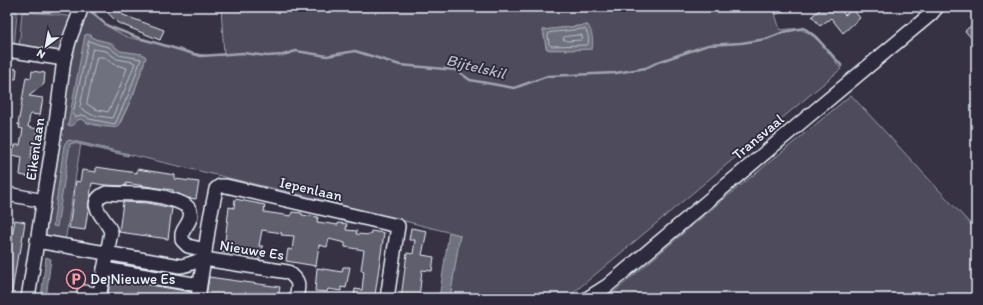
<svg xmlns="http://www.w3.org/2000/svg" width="983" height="305" viewBox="0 0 983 305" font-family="Itim,sans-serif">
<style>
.green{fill:#4d4b5c;stroke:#9a9eaa;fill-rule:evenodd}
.water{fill:#70717f;stroke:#a0a4af}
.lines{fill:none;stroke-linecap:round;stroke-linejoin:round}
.shore{stroke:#b8bec8;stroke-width:1}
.stream{stroke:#a0a4af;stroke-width:2.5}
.building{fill:#605e6e;stroke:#e8f1f8}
.minor-casing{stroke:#e8f1f8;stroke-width:16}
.minor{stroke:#2f2a3d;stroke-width:13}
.labels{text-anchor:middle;stroke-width:3.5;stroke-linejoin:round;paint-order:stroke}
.street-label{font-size:15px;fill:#e8f1f8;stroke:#2f2a3d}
.poi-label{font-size:15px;fill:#e8f1f8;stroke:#2f2a3d;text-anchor:start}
.water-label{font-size:16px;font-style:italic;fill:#b2b7c2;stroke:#2f2a3d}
</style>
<rect width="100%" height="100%" fill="#363244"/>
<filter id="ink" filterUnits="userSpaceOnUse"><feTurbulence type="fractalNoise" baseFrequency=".025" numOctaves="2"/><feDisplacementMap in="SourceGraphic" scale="8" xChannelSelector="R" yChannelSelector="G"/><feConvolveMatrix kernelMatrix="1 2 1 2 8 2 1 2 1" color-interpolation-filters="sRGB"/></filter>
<g filter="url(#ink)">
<g class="green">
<polygon points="30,7 79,7 77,12 53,8"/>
<path d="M87,7h4c6,11 19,22 30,27 11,6 24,6 36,9 24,6 41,15 67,12l-3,-48h552l7,23c7,-1 15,-2 22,0 15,5 30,27 39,39l-274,229h-117l10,-63 -151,-38 -228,-54 -16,99 -20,-3 23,-165 6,-32zM587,25l2,24 -40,1 -3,-2 -3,-18zM85,35h6l4,4 16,4 9,8 22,3 4,3 -12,36 -15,33c-10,2 -21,1 -30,-3 -4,-1 -5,-3 -9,-4l-4,2z"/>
<polygon points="7,11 17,12 14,49 7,48"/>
<polygon points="22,12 52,14 75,17 64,56 19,49"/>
<polygon points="851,95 976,230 976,298 607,298 713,208 809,130"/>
</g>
<g class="water">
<path d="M588,25c4,6 6,17 4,24l-20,1 -25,-1 -4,-19z"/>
<polygon points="88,34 95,39 111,43 120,51 142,54 146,57 134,93 117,128 87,123 84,120 80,119 76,121 74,125 71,126 68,125 84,40 85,35"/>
<polygon points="69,140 129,154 128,156 74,143 70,144 57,227 53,226 64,145 66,142"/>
<polygon points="449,232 460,235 450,298 439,298"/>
<polygon points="46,257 51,259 46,298 41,298"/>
</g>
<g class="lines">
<g class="shore">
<path d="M585,29c3,3 5,13 2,16l-36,1 -2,-2 -1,-9 1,-2z"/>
<polygon points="581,35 583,38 581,40 567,41 563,39 564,37"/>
<polygon points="89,41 100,45 109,47 119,55 141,59 130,91 115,124 89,119 86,116 81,115 75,117 73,115"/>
<polygon points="93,49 106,51 117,59 133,62 135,63 125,89 112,118 92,115 80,108"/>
<polygon points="97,57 104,57 113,64 127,68 120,87 108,112 95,109 87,104"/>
</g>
<polyline class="stream" points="92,13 108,26 139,38 201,56 243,53 267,56 283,55 296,51 327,56 355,51 400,65 456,70 470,80 514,88 548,76 616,73 646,68 658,62 708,45 741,43 766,39 784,32 804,28 816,37 842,66"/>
</g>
<g class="building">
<polygon points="102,7 117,7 123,15 164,30 160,40 118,23"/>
<polygon points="775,7 782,7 783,13 776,14"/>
<polygon points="823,7 838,7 845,15 853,9 860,18 843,33 831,18 820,26 812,16"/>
<polygon points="976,21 976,43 965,31"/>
<polygon points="7,67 17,69 16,79 7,78"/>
<polygon points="32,71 45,73 44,84 29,96 43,98 40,115 30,114 28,127 38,129 35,146 32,146 31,159 33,160 30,177 20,175 22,157 7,154 7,147 15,148 15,145 20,145 23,129 19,128 20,125 18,125 26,77 31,78"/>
<polygon points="96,167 137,173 137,169 175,175 175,179 199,182 196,199 188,198 173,192 173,190 158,188 126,183 126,186 105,185 92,183 85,230 69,228 76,181 80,182 82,170 96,172"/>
<polygon points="235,199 265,205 264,212 291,216 292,212 302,213 302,215 318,217 317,222 338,225 338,223 347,224 346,230 357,231 356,234 370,235 371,231 384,233 375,295 365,294 365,297 354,296 355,289 362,290 364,271 361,270 364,250 345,247 345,243 329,239 327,247 319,245 316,266 286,261 288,249 292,250 294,236 281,235 282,233 262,230 259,246 263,246 261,258 221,252 223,240 225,241 229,207 234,208"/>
<polygon points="123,202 148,203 172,208 168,239 119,232"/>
<polygon points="15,220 25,222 20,254 18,254 11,298 7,298 7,260 8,260"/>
<polygon points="411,228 427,231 422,255 434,257 432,271 422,270 419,298 401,298 407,253 413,254 415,240 409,240"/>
<polygon points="343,267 350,267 346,288 341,287 341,291 328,289 327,292 315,291 317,268 342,272"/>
<polygon points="209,277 280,287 278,298 206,298"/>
<polygon points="111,278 191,292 190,298 107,298"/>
</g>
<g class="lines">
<defs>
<g id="minor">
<polyline points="7,50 64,59"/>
<polyline points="7,194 44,201"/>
<path d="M37,241l143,25c10,-1 15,-5 24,-7l84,13c12,9 11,12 8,26"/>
<polyline points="104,269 199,285"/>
<polyline points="84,292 100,295"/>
<polyline points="28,298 55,130 64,59 71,35 82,7"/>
<path d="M99,298l12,-66c-4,-14 -28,-28 -5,-39 26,2 43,-2 70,8 5,2 12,4 14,10 3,10 -6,15 -8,23 0,2 0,4 0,6l6,6 17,4"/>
<polyline points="198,298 210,218 216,189 220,186 226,186 398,226 387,298"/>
<polyline points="588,298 607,286 805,119 931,14 937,7"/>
</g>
</defs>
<use href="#minor" class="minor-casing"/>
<use href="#minor" class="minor"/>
</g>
</g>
<defs>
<symbol id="parking-ring" viewBox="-11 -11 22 22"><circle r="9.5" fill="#2f2a3d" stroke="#ff9aa2" stroke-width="1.5"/><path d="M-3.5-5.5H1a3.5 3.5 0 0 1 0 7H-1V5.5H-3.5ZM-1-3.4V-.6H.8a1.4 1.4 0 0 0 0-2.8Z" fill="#ff9aa2"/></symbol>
</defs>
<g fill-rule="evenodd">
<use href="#parking-ring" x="65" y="268" width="22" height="22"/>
</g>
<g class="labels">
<g class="street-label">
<text transform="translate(758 137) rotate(-40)" y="5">Transvaal</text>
<text transform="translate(35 149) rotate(-82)" y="5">Eikenlaan</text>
<text transform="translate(311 189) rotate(13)" y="5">Iepenlaan</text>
<text transform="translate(252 250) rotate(9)" y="5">Nieuwe Es</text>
</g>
<g class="poi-label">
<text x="90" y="284">De Nieuwe Es</text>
</g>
<g class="water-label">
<text transform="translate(476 66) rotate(14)" y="6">Bijtelskil</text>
</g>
</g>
<rect width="983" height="305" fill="none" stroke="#2f2a3d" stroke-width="24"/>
<rect x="12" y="12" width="959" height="281" fill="none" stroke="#e8f1f8" stroke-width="1.5" filter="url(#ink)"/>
<g transform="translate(46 46) rotate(212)" stroke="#2f2a3d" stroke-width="3" paint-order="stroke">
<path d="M0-3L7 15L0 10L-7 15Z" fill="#e8f1f8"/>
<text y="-6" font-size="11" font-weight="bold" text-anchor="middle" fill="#e8f1f8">N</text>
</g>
</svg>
